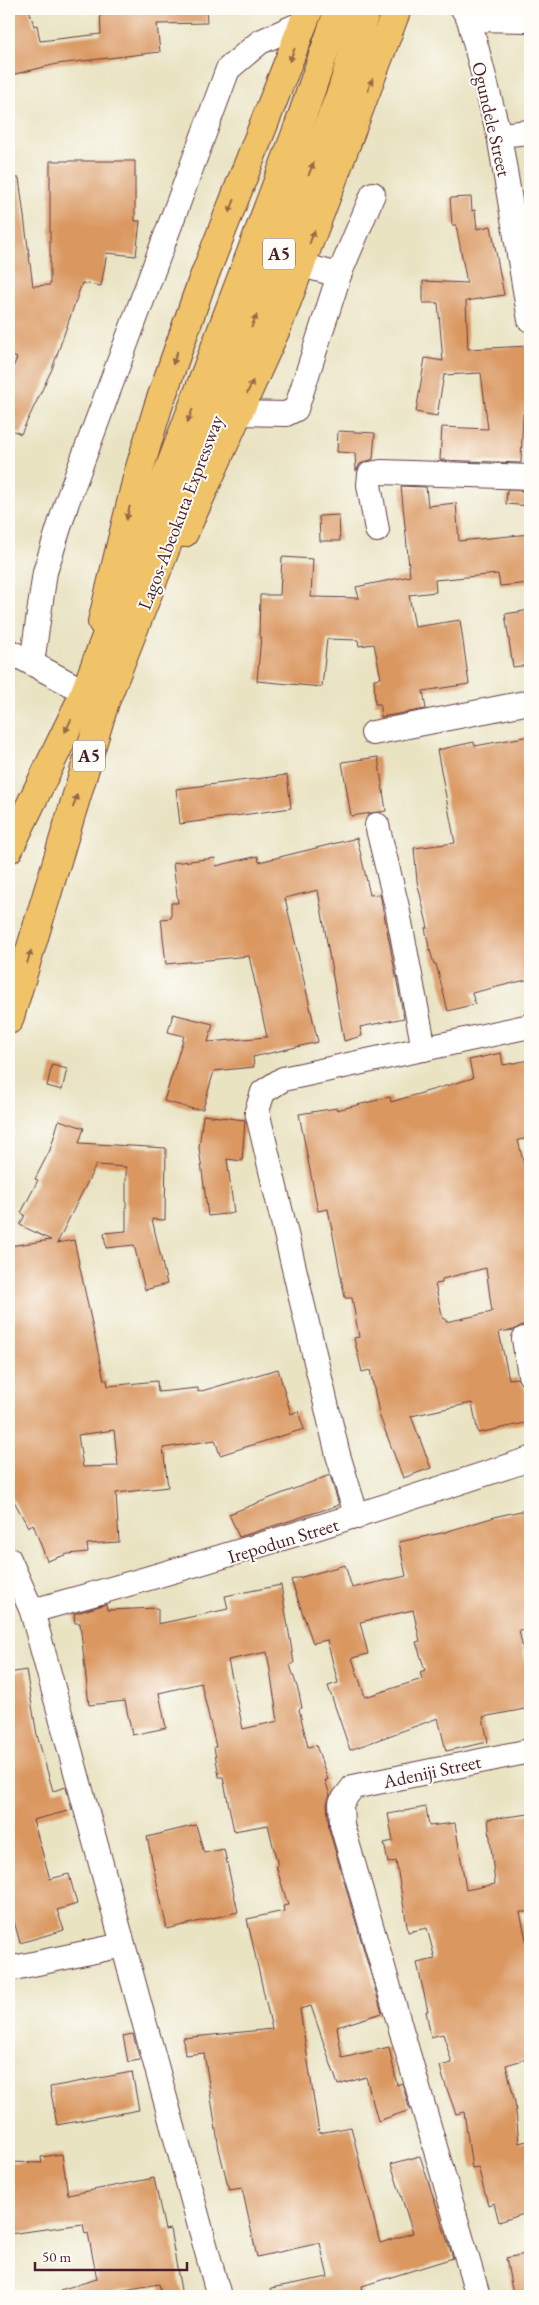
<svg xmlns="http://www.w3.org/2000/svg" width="539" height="2305" viewBox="0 0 539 2305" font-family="'EB Garamond',serif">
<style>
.building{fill:#da9761;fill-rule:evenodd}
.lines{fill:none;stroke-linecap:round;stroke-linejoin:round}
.minor-casing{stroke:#623c42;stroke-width:26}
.major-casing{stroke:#623c42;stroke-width:30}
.highway-casing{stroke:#623c42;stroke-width:30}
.minor{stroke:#fff;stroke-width:24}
.major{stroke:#f1c369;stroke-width:28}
.highway{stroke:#f1c369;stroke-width:28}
.oneway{fill:#956947}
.labels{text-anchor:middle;stroke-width:4;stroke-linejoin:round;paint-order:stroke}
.shield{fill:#fdfcf7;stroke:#806168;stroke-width:1}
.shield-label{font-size:18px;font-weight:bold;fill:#4a1f2b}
.street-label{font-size:19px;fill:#4a1f2b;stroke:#fdfcf7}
</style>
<rect width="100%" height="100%" fill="#fdfcf7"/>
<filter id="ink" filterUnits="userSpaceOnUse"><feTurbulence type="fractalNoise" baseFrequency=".02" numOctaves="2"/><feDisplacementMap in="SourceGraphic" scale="10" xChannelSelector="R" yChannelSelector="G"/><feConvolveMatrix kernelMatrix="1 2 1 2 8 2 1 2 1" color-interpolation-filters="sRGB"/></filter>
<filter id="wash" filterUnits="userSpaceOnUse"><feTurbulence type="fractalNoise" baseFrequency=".0096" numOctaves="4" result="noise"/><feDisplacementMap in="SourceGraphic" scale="20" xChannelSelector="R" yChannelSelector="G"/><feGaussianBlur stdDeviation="1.12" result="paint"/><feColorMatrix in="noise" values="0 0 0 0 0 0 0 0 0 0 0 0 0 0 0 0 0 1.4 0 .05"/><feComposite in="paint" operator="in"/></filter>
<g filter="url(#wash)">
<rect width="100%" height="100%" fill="#e9e3c2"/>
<g id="blocks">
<g class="building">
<polygon points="9,9 29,9 34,26 37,25 40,41 101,34 100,9 206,9 207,23 157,24 160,52 57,64 11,75 9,65"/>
<polygon points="50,161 135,161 135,221 140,221 136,256 107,253 101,286 82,283 52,369 21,434 9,429 9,376 17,358 9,355 9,178 19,178 33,286 50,285"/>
<polygon points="471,197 472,211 475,210 477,229 491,226 504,295 466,301 468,349 530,346 530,412 523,413 521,463 440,460 442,427 488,429 481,373 444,375 437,416 416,412 425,358 443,361 438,303 423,303 423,281 467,283 456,225 452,225 450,198"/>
<polygon points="338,431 375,433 373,459 360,464 356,471 355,453 337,452"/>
<polygon points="401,486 426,487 428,506 456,503 459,541 530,534 530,583 500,586 498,574 435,580 436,592 409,595 415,627 460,620 469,684 423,691 426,709 381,717 380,704 375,704 374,679 381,678 374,644 359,646 358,640 327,639 322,687 257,681 261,636 259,636 260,595 280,595 282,557 313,559 311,597 359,598 356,587 410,576"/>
<polygon points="507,490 530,491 530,506 506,504"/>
<polygon points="339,515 340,541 320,541 319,516"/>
<polygon points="530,610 530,665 513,667 505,614"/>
<polygon points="530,736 530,769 525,770 530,793 530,979 472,993 475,1004 448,1011 436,964 434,964 429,947 425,928 428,928 417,881 414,848 455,843 437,750 474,742 475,746"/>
<polygon points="378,757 386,811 351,816 342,762"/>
<polygon points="287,775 291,808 180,824 176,789"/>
<polygon points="357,838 370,895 380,894 404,1018 360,1027 362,1036 344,1041 318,890 285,898 318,1042 253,1057 254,1067 214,1071 203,1109 193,1109 164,1101 184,1036 168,1032 173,1014 213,1024 208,1042 267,1037 249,956 166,964 161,919 171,918 171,903 178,903 173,863 215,858 216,866 258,856 259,862"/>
<path d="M501,1053l2,12 27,-5v78l-12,2 9,37 3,-1v151l-8,-2 -8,5 -15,2 10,47 8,-1 8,10 5,34 -52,11 -6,-30 -61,13 20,52 -28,10 -23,-61 -10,-47 -8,2 -8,-34 5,-1 -7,-39h-7l-17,-89 -10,2 -19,-97 38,-6v2l53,-13 1,5 82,-24 -4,-18zM486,1268l6,44 -46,10v-3h-3l-8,-35 7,-1v-4z"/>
<polygon points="52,1065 67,1069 62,1090 47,1086"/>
<polygon points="203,1115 245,1120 242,1161 227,1159 234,1213 208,1216 199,1148"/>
<path d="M59,1120l25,8 -5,15 87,5 -1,72 -13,-1 15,65 -22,6 -11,-45 -28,3 -2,-15 22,-2v-64l-30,-2 -39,78 17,-3 30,140h3l1,6 49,-5 1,11 40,-4v4l80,-23 13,45 7,-3 6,18 -84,26 -5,-15 -52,8 5,39 -52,6 3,49 -32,2 1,8 -20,2 -21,7 -14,-37 -5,3 -19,-35v-246l42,-6 -31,-15 5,-10 -4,-2 17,-33 -3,-1 15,-29zM114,1430l4,36 -35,1 -5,-32z"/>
<polygon points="330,1475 339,1505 239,1537 229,1514"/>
<path d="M530,1509v119l-11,2 11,53v25l-47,9 5,25 -42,9 -8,-33 -88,32 -22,-64 10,-3 -11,-43 -14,3 -22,-63 54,-15 7,23 54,-12 -7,-34 43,-9 56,-17zM413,1610l7,31 -4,1 9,28 -5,2 2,7 -57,18 -13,-39 16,-4 -8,-32z"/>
<path d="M281,1585l13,78 -4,2 9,28 3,15 -3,1 9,38 8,-2 12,35h-3l5,15 -3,9 2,25 53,184 -45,14 5,31 47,-11 8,38 5,-2 8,27 -32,11 -12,-44 -28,8 -27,-79 -11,3 19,124 32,-6 29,116 33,-10 -22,-69 29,-8 33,102 -91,28 2,10h-92l-1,-8 57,-11 -8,-34 -63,14 -15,-69 -13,2 -10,-41 -15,-96 -19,2 -2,-17 89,-9 -25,-110 37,-8 -1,-5 5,-1 -12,-39h2l-10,-41 -34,6 -11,-54h-4l-5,-30h2l-15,-64 -42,10 7,35 -34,7 -7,-34 -36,4 -9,-82h-5l-1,-9 32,-10 1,6 51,-2v16l70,-15 -3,-13zM267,1652l11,69 -35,8 -15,-69z"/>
<polygon points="26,1670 37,1735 53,1791 66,1787 72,1810 33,1820 50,1879 69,1874 77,1904 57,1910 64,1930 20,1943 14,1921 9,1922 9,1673"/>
<polygon points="426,1807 429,1826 455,1823 466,1890 495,1884 488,1819 530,1814 530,1912 520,1912 528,1949 530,1948 530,2058 506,2065 515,2102 519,2143 530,2140 530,2212 499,2222 494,2203 488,2205 478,2167 472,2168 464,2112 456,2114 443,2078 440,2066 452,2063 443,2034 431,2037 426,2011 428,2011 417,1963 435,1959 427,1928 408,1932 396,1861 388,1863 384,1843 393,1841 388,1814"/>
<polygon points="196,1825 204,1853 224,1849 238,1912 167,1929 147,1837"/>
<polygon points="133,2034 140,2060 128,2062 123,2036"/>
<polygon points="132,2072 139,2110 57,2125 50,2087"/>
<polygon points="62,2154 68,2195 154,2178 165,2230 170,2229 182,2296 162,2296 159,2284 88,2296 61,2296 60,2290 97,2279 88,2233 85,2234 83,2224 9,2234 9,2162 42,2163 41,2157"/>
<polygon points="530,2253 530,2292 513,2295 506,2258"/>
</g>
</g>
</g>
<g filter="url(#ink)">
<use href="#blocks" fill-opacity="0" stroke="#623c42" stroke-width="1"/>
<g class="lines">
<defs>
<g id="minor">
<polyline points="463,9 469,19 499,135 530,320"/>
<polyline points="469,19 530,20"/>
<polyline points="499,135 530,132"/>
<polyline points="301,265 339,275"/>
<polyline points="238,413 286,414 296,409 339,275 373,194"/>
<polyline points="377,530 369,485 370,474 381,472 530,477"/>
<polyline points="9,651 85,692"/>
<polyline points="32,663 45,572 67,502 228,69 260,42 305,22"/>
<polyline points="373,733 530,702"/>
<polyline points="377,825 397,907 424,1049"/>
<polyline points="524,1339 530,1375"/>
<polyline points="357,1517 338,1455 257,1111 263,1092 283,1079 530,1026"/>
<polyline points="9,1559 32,1611 219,2296"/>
<path d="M32,1611c168,-46 333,-97 498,-152"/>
<polyline points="9,1969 123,1945"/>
<polyline points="478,2296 342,1825 341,1803 353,1787 530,1751"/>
</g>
<g id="major">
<polyline points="184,533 278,325 397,9"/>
<polyline points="102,622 138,474 158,407 200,287 309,9"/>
</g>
<g id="highway">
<polyline points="9,849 85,692 298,128 339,9"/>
<polyline points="9,1020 105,702 186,497 342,90 366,9"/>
</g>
</defs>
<use href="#minor" class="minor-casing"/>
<use href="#major" class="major-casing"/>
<use href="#highway" class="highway-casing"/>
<use href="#minor" class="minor"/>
<use href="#major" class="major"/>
<use href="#highway" class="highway"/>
</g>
<defs><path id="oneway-solid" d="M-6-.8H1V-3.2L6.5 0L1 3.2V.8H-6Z" transform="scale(1.25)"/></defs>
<g class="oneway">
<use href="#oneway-solid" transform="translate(292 55) rotate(112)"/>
<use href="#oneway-solid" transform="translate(370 85) rotate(-69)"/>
<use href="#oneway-solid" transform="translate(311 169) rotate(-69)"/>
<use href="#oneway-solid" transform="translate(232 206) rotate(112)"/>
<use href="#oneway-solid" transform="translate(312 237) rotate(-69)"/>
<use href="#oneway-solid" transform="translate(254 321) rotate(-69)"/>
<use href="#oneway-solid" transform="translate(175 358) rotate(109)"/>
<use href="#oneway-solid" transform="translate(250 387) rotate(-66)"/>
<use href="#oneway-solid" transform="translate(190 416) rotate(111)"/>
<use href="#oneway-solid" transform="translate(128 513) rotate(104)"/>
<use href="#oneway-solid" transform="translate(68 726) rotate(116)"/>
<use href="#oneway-solid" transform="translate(75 801) rotate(-73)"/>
<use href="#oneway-solid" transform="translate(29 957) rotate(-73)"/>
</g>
</g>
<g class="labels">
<g class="shield">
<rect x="263" y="238.5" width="32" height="31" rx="4"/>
<rect x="73" y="740.5" width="32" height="31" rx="4"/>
</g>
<g class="shield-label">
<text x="279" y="260">A5</text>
<text x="89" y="762">A5</text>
</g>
<g class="street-label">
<text transform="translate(492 119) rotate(77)" y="7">Ogundele Street</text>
<text transform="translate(180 512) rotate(-69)" y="7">Lagos-Abeokuta Expressway</text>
<text transform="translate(283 1540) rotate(-17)" y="7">Irepodun Street</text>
<text transform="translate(432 1771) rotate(-12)" y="7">Adeniji Street</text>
</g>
</g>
<rect width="539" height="2305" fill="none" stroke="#fdfcf7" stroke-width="30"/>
<path d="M35 2262v8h152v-8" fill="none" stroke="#4a1f2b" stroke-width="2.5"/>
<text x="42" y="2262" font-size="15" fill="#4a1f2b" stroke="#fdfcf7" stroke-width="4" paint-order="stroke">50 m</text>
</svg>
